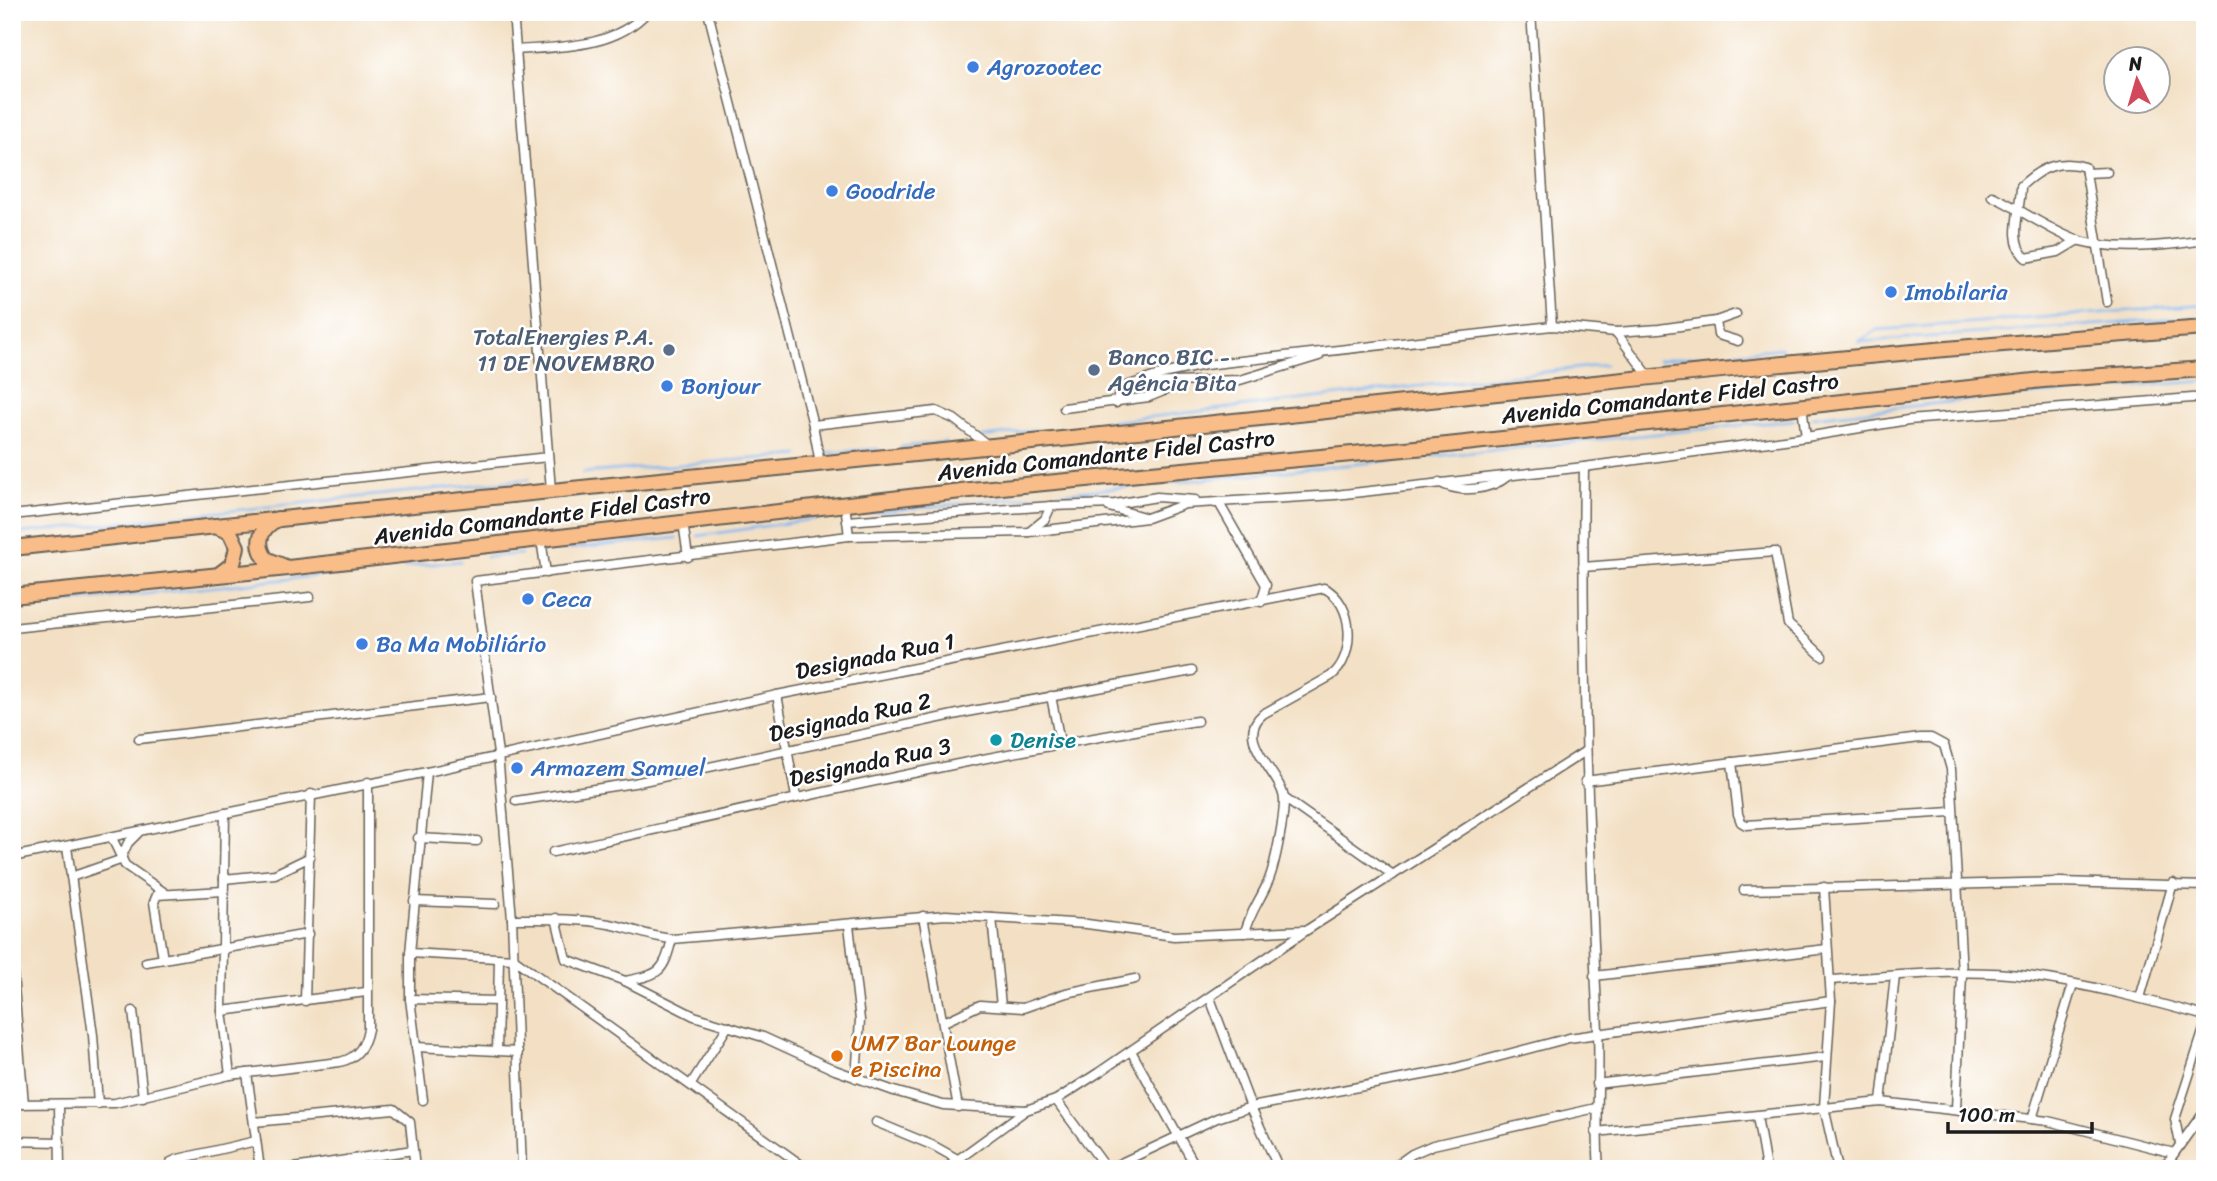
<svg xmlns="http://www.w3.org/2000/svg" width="2217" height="1181" viewBox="0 0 2217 1181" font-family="Sriracha,sans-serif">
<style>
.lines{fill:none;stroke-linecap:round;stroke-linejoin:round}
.stream{stroke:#80b6ef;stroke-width:2.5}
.street-casing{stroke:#676157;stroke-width:11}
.highway-casing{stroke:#676157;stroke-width:18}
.street{stroke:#fff;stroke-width:8}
.highway{stroke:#f8bd89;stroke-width:14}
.shop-dot{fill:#3f7fe0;stroke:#fff;stroke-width:2.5}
.service-dot{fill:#5c6f8a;stroke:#fff;stroke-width:2.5}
.culture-dot{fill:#0f9aa8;stroke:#fff;stroke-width:2.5}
.food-dot{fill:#e8710a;stroke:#fff;stroke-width:2.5}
.labels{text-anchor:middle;stroke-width:5;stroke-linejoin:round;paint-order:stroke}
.shop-label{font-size:23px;fill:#366cbe;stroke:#fff;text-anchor:start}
.service-label{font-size:23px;fill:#4e5e75;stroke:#fff;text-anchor:end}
.street-label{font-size:23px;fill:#1c1c1c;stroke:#fff}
.culture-label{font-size:23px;fill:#0d838f;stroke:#fff;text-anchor:start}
.food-label{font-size:23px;fill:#c56008;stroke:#fff;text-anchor:start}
</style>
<rect width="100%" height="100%" fill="#fff"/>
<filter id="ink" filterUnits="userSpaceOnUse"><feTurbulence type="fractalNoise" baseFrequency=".0143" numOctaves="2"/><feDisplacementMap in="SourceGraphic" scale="14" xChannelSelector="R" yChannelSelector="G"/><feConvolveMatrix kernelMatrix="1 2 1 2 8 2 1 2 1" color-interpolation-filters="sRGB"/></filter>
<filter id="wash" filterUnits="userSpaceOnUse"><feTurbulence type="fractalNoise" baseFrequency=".00686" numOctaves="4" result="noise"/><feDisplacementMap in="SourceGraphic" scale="28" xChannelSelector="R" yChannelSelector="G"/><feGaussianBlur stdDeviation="1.57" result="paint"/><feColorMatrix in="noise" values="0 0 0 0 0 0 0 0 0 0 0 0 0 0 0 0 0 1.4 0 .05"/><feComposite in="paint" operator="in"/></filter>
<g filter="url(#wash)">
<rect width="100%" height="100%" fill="#f3e0c4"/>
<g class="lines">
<g class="stream">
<polyline points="1858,342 1877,330 2205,305"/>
<polyline points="1858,342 2205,317"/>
<polyline points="1657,360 1782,348"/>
<polyline points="1812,417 1977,399 2205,381"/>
<polyline points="1098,423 1605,365"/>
<polyline points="983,437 1037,430"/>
<polyline points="901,447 946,442"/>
<polyline points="825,453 878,449"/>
<polyline points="583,473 799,455"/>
<polyline points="857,514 1794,420"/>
<polyline points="12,534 529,479"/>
<polyline points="698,536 835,516"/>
<polyline points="547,551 677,538"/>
<polyline points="486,557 521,554"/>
<polyline points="404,567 461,561"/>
<polyline points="21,607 384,569"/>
</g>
</g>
</g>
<g filter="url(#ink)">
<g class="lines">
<defs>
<g id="street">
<polyline points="513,12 551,490"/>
<polyline points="708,12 813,425 820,463"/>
<polyline points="1531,12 1552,326"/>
<path d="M516,50c44,-3 99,-2 131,-38"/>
<polyline points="2086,173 2107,172"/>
<path d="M1992,196c25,11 65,39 88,45 39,10 85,5 125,-1"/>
<path d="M2078,240l-20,12 -32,6c-19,-17 -5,-49 -5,-72 19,-18 38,-27 64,-19l22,135"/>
<polyline points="1716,321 1718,335 1738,341"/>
<polyline points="1616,332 1648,375"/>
<polyline points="1140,383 1240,380 1319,356"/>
<polyline points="1116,403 1121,388 1162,374 1205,365 1552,326 1616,332 1659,329 1716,321 1736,314"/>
<polyline points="1802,406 1806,437"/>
<polyline points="1064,408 1149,397 1176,386"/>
<polyline points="813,425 936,411 954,419 989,446"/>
<path d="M1584,467c-3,189 5,375 14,564 2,46 -3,91 1,138"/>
<path d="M1439,482c20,12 52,8 69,-6"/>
<polyline points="1215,503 1219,503 1266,585 1261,602"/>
<polyline points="845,504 849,536"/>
<polyline points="1109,507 1144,517"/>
<polyline points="12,515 548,457"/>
<polyline points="847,521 1051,506"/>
<polyline points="683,522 688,557"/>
<polyline points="1029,532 1045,519 1051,506 1115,504 1157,497 1195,500"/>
<polyline points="541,539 546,573"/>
<polyline points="1583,567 1775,552 1788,624 1822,656"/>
<polyline points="12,628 310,597"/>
<polyline points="777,695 796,797"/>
<polyline points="1051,696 1060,742"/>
<polyline points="139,739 491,697"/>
<polyline points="1732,762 1738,814 1741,822 1746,825 1952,812"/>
<polyline points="1585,781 1920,738 1931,738 1944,745 1951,769 1962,974 1956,1109"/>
<polyline points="1284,798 1393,875"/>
<polyline points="516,801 634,783 972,711 1192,671"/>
<polyline points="225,813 222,1011 230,1075"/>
<polyline points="112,838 125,865 165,893"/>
<polyline points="418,838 477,841"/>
<polyline points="67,847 93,1035 98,1104"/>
<path d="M553,852c215,-47 427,-98 644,-131"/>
<path d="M12,857l415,-85 350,-77 547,-107c31,15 32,69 7,88l-68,38c-31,26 20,60 21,86 0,18 -9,68 -17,84 -8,18 -18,30 -22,49"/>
<polyline points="71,877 120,860 128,843 138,833"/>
<polyline points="224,879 275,874 310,857"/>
<polyline points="1824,887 1831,1001 1824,1107 1838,1169"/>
<polyline points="1744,890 2060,882 2205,886"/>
<polyline points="414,901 495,904"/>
<polyline points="923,916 958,1107"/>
<polyline points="556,918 566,959 625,981 694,1016 763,1037 835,1070 894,1091 943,1105 1026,1110 1056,1100 1098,1073 1307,930 1584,752"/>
<polyline points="992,918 1001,1006"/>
<path d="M512,919c33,0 64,-1 97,5 22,4 40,13 63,15l274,-24 141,9 87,12 131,-6"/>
<polyline points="849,925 860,1020 856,1078"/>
<polyline points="410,953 514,959 807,1169"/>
<polyline points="163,959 154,902 157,895 223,891"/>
<polyline points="146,962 308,934"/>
<polyline points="12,963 24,1104"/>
<polyline points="1594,976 1827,949"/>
<path d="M1830,980c65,-4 133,-12 198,-4 60,8 119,24 177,40"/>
<path d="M625,981c35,-7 38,-7 47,-42"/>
<polyline points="1210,998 1251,1107 1279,1169"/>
<polyline points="2140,998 2173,883"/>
<polyline points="410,999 498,1001"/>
<polyline points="305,1001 311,794"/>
<polyline points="133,1011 143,1097"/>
<polyline points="222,1011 366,992"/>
<polyline points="944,1022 980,1005 1023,1008 1066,993 1135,979"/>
<polyline points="416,1047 518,1052"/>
<polyline points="497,1051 499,959"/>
<polyline points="1131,1051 1197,1169"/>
<polyline points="247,1073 260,1169"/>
<polyline points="691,1084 728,1026"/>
<polyline points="1596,1084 1826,1057"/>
<polyline points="423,1100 410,999 410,953 427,772"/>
<polyline points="1056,1100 1107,1169"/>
<polyline points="1881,1102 1895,976"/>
<path d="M12,1104l103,-1 115,-28 110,-13c18,-4 25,-17 28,-33v-247"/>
<polyline points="59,1105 60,1169"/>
<polyline points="1757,1116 1766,1169"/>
<polyline points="2032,1119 2073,984"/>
<polyline points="254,1122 394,1109 410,1122 415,1169"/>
<polyline points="876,1122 934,1146 959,1160"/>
<polyline points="1596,1132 1881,1102 2048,1121 2174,1153"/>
<polyline points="12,1141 60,1142"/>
<polyline points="2180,1144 2175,1119 2205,1026"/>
<polyline points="170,1169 171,1162 178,1159 256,1141"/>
<polyline points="287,1169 413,1150"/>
<polyline points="522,1169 512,919 498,754 475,581 849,536 1029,532 1147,518 1185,504 1335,495 1584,467 1806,437 1908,420 2205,397"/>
<polyline points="945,1169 1026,1110"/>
<polyline points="1108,1169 1217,1118 1251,1107 1444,1071 1569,1038 1831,1001"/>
<polyline points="1391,1169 1412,1154 1433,1145 1596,1108"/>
<polyline points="2163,1169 2205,1110"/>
</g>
<g id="highway">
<path d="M278,519c-18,8 -23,24 -12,40l19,8"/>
<polyline points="215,526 230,532 237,547 233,564 221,573"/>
<path d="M12,548c356,-40 712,-74 1069,-111 374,-39 748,-82 1124,-109"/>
<polyline points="12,596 288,568 970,490 1447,445 2043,380 2205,369"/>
</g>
</defs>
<use href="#street" class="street-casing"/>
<use href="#highway" class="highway-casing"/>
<use href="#street" class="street"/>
<use href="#highway" class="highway"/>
</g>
</g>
<g class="shop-dot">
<circle cx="973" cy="67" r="7"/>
<circle cx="832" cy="191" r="7"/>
<circle cx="1891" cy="292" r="7"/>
<circle cx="667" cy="386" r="7"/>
<circle cx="528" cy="599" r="7"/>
<circle cx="362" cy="644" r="7"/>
<circle cx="517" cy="768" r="7"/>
</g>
<g class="service-dot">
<circle cx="669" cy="350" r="7"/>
<circle cx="1094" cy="370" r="7"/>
</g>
<circle class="culture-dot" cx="996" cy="740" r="7"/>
<circle class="food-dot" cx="837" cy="1056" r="7"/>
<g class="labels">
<g class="shop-label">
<text x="987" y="75">Agrozootec</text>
<text x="846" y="199">Goodride</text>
<text x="1905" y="300">Imobilaria</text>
<text x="681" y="394">Bonjour</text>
<text x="542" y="607">Ceca</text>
<text x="376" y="652">Ba Ma Mobiliário</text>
<text x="531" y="776">Armazem Samuel</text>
</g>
<g class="service-label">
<text x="655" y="345">TotalEnergies P.A.<tspan x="655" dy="26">11 DE NOVEMBRO</tspan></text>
<text x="1108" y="365" text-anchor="start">Banco BIC -<tspan x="1108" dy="26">Agência Bita</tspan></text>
</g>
<g class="street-label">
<text transform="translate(1670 398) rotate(-6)" y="8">Avenida Comandante Fidel Castro</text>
<text transform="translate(1106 455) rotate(-6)" y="8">Avenida Comandante Fidel Castro</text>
<text transform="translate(542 516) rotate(-7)" y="8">Avenida Comandante Fidel Castro</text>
<text transform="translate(875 656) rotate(-11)" y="8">Designada Rua 1</text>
<text transform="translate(850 717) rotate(-12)" y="8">Designada Rua 2</text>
<text transform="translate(870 762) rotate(-12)" y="8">Designada Rua 3</text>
</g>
<g class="culture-label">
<text x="1010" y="748">Denise</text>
</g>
<g class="food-label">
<text x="851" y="1051">UM7 Bar Lounge<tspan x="851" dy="26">e Piscina</tspan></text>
</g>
</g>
<rect width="2217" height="1181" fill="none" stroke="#fff" stroke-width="42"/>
<g transform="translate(2137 80) rotate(355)"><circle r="33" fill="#ffffff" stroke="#a4a4a4" stroke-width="2"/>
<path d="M0-5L12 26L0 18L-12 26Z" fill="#d1495b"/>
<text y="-10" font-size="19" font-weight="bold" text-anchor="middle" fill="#1c1c1c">N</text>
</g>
<path d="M1948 1122v10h144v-10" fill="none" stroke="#1c1c1c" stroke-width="3.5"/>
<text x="1958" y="1122" font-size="21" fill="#1c1c1c" stroke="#ffffff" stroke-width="5" paint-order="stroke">100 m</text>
</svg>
